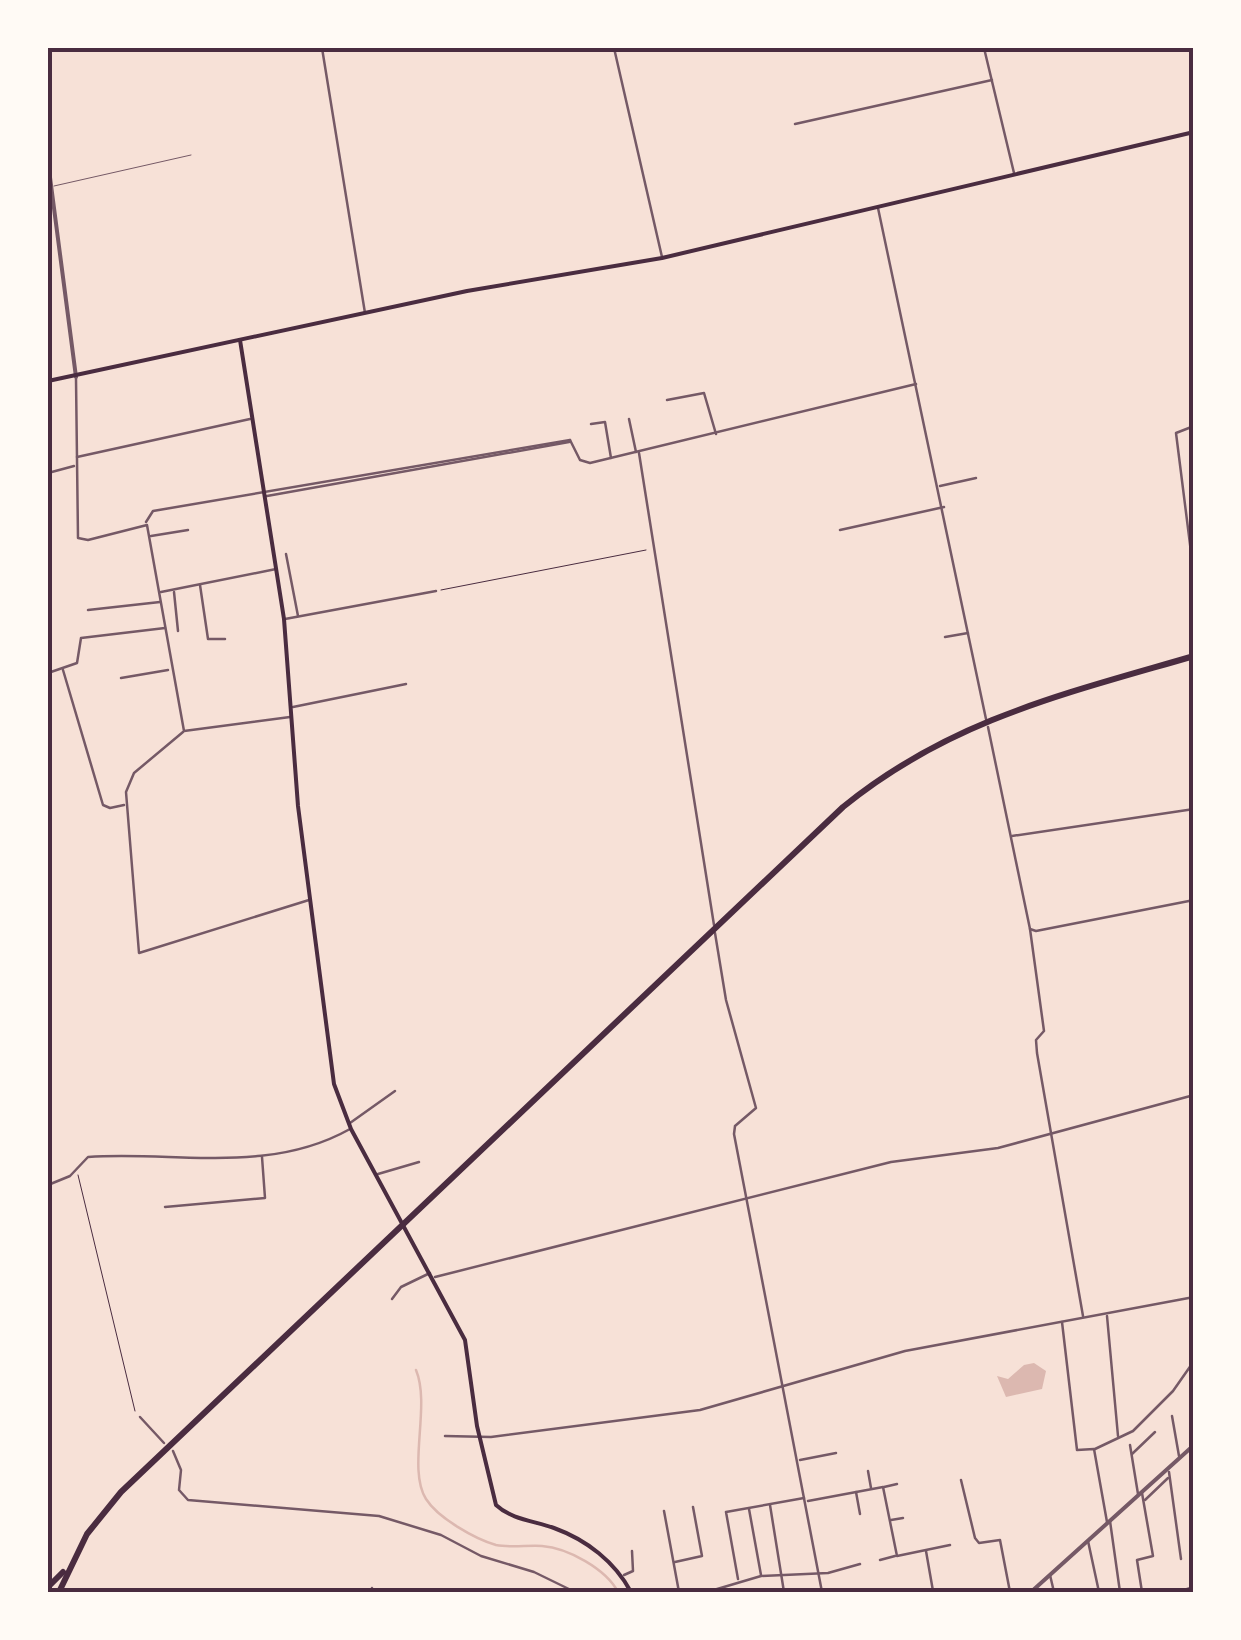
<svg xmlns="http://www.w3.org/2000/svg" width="1241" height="1640" viewBox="0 0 1241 1640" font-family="Montserrat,sans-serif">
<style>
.water{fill:#dcb8b0}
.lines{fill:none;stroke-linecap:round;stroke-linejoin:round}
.stream{stroke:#dcb8b0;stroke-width:2.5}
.path{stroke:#4a2c40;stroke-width:1}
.service{stroke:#755966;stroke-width:1}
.minor{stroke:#755966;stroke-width:2.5}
.tertiary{stroke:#755966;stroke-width:4}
.secondary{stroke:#4a2c40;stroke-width:4}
.trunk{stroke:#4a2c40;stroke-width:6}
.neatline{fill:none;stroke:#4a2c40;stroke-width:4}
</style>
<rect width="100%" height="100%" fill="#f7e1d7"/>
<polygon class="water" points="1034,1363 1046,1371 1042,1389 1006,1397 997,1376 1008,1379 1024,1365"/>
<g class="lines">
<path class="stream" d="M416,1370c15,36 -9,99 10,129 12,19 49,40 70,46 15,3 31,0 46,1 26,2 64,23 76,46"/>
<g class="path">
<polyline points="441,590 646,550"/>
<polyline points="78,1175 135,1411"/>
</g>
<polyline class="service" points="54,186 191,155"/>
<g class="minor">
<polyline points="322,48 365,313"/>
<polyline points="614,48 662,257"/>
<polyline points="984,48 1014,173"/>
<polyline points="795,124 992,80"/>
<polyline points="878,208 986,719"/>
<polyline points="76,379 78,538 88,540 147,525 184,731 290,717"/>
<polyline points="667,400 704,393 716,434"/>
<polyline points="629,419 636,452"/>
<polyline points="591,424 605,422 611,458"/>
<polyline points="1194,426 1176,433 1194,576"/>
<polyline points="570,440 580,460 590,463 916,384"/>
<polyline points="639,453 714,925"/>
<polyline points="77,457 250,419"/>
<polyline points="48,473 74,466"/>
<polyline points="940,486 976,478"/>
<polyline points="267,496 569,442"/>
<polyline points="146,522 153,511 570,440"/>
<polyline points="840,530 944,507"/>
<polyline points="151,536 188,530"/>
<polyline points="286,554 298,616"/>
<polyline points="200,585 208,639 225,639"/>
<polyline points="161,592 276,569"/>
<polyline points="174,592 178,631"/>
<polyline points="88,610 160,602"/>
<polyline points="285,619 436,591"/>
<polyline points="945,637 968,633"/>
<polyline points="63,670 103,805 110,808 124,805"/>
<polyline points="48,673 77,663 81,638 165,628"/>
<polyline points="121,678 168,670"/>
<polyline points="293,707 406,684"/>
<polyline points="988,727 1030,929 1036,931 1194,900"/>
<polyline points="183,732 134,773 126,792 139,953 309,900"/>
<polyline points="1012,836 1194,809"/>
<polyline points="1030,929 1044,1031 1036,1040 1037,1053 1083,1316"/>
<polyline points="715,933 726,1000 756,1108 735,1126 734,1134 822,1592"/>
<polyline points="350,1123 395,1091"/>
<polyline points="378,1174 419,1162"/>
<path d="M48,1185l22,-9 18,-19c89,-6 180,18 262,-28"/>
<polyline points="165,1207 265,1198 262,1157"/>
<polyline points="435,1277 891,1162 998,1148 1194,1095"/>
<polyline points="392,1299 401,1287 430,1273"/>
<polyline points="1107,1316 1118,1436"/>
<polyline points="1062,1322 1077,1450 1094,1449 1107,1522"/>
<polyline points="1172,1416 1179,1456"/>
<polyline points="140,1417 164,1443"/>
<polyline points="445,1436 491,1437 700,1410 905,1351 1194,1297"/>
<polyline points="1130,1445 1138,1494"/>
<polyline points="1095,1449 1133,1431 1173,1391 1194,1361"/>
<polyline points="173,1451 181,1470 179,1490 188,1500 379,1516 441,1535 481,1556 534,1572 575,1592"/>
<polyline points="1132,1454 1155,1432"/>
<polyline points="800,1460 836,1453"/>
<polyline points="868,1471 871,1488"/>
<polyline points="1169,1472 1181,1559"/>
<polyline points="961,1480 975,1538 979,1543 1000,1540 1010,1592"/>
<polyline points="884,1487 897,1484"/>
<polyline points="856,1492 860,1514"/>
<polyline points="1142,1493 1153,1556 1137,1560 1142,1592"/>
<polyline points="1145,1500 1168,1478"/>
<polyline points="808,1501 883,1487 897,1556 950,1545"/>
<polyline points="770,1505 784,1592"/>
<polyline points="749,1509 761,1575"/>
<polyline points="664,1511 679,1592"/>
<polyline points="891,1520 903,1518"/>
<polyline points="1110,1521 1120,1592"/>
<polyline points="1088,1541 1099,1592"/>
<polyline points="926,1551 933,1591"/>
<polyline points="880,1560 895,1556"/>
<polyline points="675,1562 702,1556 693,1507"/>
<polyline points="624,1575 633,1571 632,1551"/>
<polyline points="1050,1575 1054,1592"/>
<polyline points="738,1579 726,1512 804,1498"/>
<polyline points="372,1588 373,1592"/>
<polyline points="707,1592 761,1576 828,1573 860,1564"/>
<polyline points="1177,1592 1194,1587"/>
</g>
<g class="tertiary">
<polyline points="48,162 76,377"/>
<polyline points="1031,1592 1194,1445"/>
</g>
<g class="secondary">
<path d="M240,340l44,279 14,187 36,278 17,45 114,211 12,86 19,79c16,15 39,16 58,23 33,12 61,34 77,64"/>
<polyline points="48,381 467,291 662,258 1194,132"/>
</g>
<g class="trunk">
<polyline points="48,1587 63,1572"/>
<path d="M59,1592l28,-58 34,-42 722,-685c107,-87 221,-113 351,-151"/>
</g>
</g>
<rect width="1241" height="1640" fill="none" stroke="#fffaf5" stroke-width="100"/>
<rect x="50" y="50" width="1141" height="1540" class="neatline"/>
</svg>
